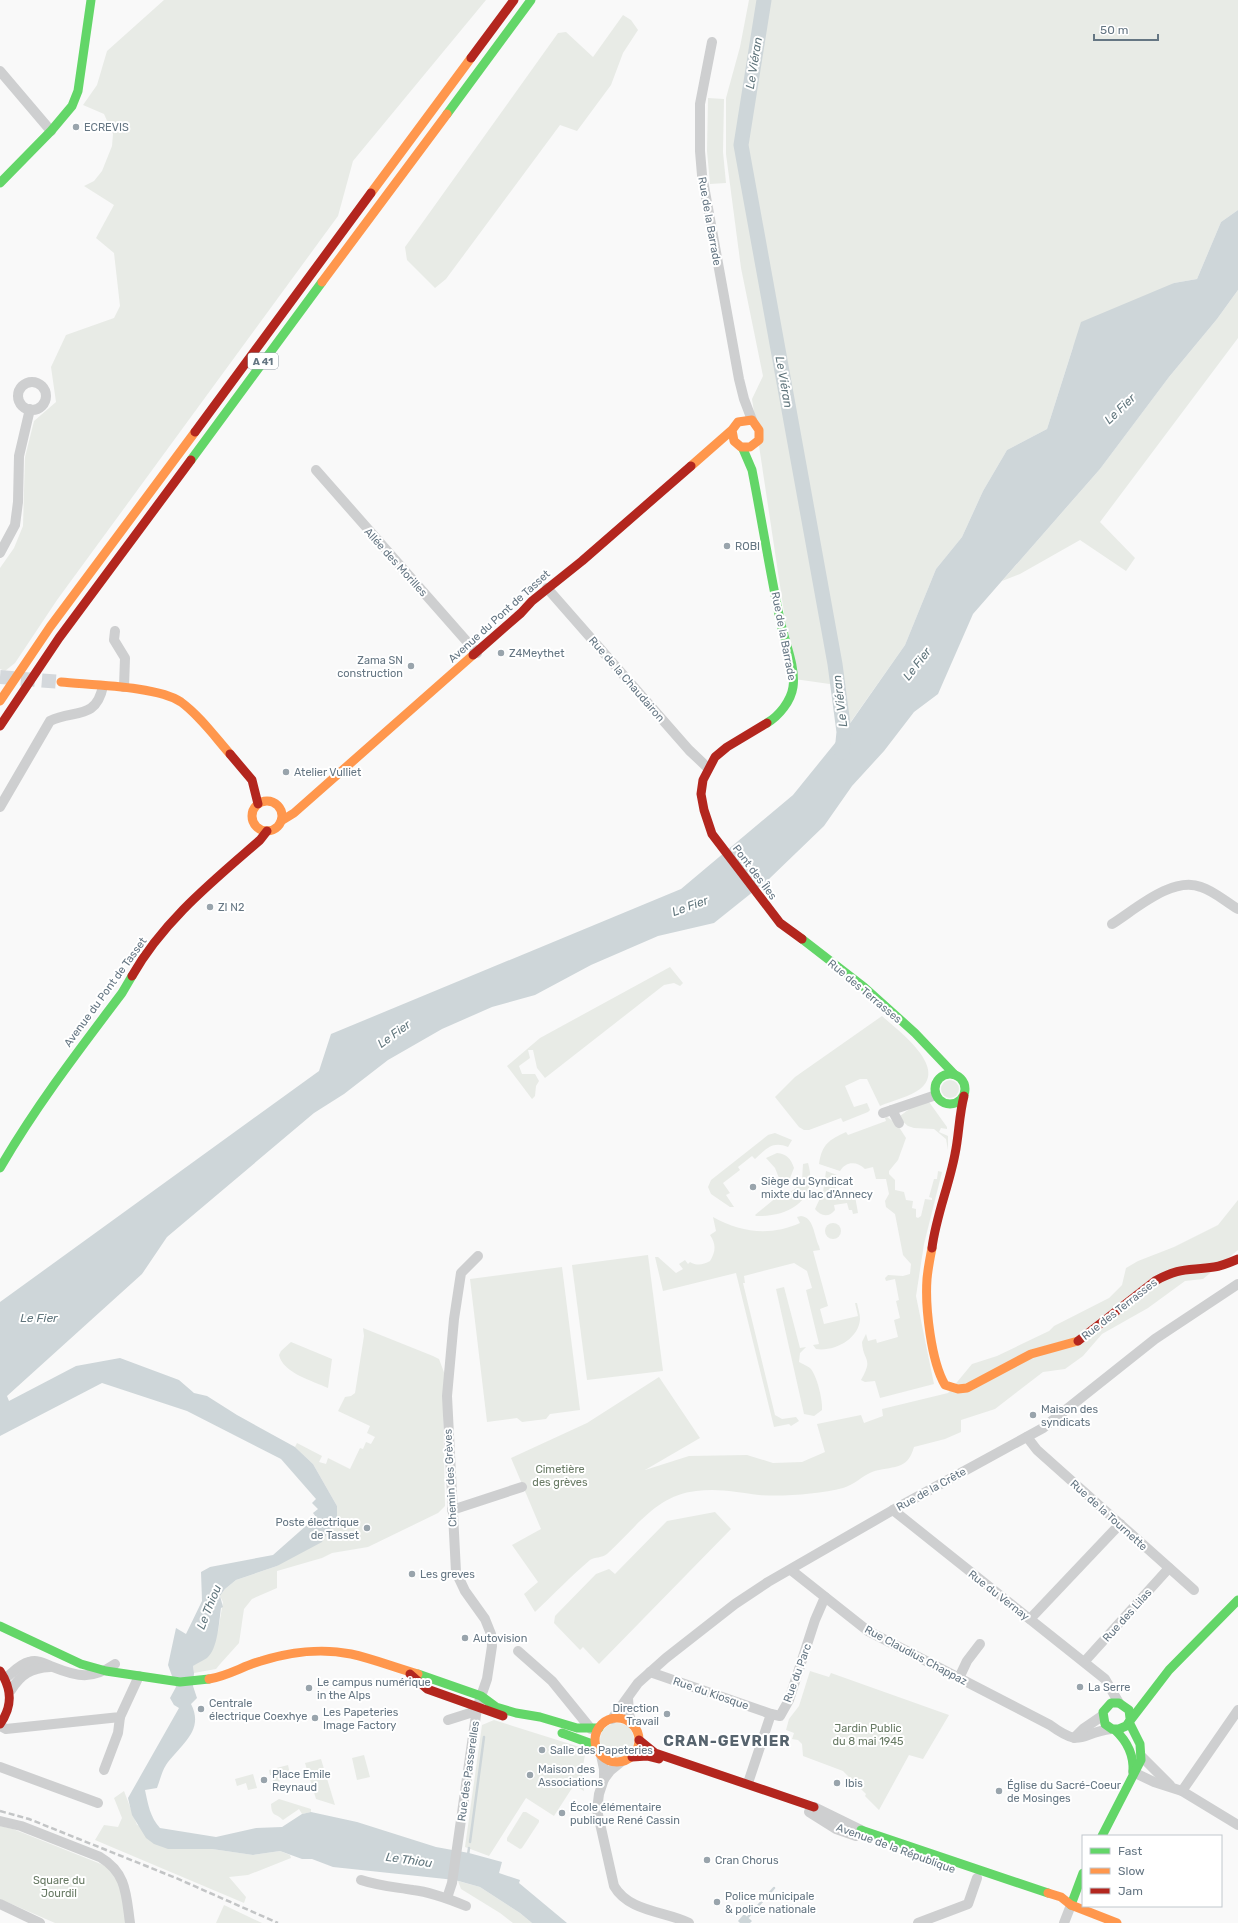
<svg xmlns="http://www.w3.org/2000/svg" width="1238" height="1923" viewBox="0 0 1238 1923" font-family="Rubik,sans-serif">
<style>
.green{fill:#e8ebe6}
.water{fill:#ced6d9}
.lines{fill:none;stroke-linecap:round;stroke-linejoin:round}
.stream{stroke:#ced6d9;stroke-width:2.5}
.river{stroke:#ced6d9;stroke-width:15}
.secondary-tunnel{stroke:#d4d8dc;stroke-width:14;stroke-dasharray:14 7;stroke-linecap:butt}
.street{stroke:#cecfd0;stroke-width:10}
.fast{stroke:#63d668;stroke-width:9}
.slow{stroke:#ff974d;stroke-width:9}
.jam{stroke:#b3261e;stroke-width:9}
.rail{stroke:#c3c5c6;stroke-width:2.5;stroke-dasharray:6 3;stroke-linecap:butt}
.poi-dot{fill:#99a4ac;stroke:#fff;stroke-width:1.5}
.labels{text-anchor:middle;stroke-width:4;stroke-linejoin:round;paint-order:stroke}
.shield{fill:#fff;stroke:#939fa8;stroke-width:1}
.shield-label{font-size:10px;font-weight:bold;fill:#657683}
.poi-label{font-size:11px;fill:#657683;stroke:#fff;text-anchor:start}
.street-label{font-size:11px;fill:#657683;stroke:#fff}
.park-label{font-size:11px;fill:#687a64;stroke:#fff}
.water-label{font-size:12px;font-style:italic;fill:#60757c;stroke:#fff}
.district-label{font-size:15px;font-weight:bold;letter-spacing:1px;fill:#57646e;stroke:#fff}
</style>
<rect width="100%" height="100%" fill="#f9f9f9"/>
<g class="green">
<polygon points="164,0 486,0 353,161 338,216 57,600 15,663 5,671 0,669 0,568 14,548 23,526 25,457 34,421 56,402 51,367 66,335 114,318 120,306 114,253 96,238 114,205 84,186 94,181 102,171 112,146 113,134 104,114 83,105 97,85 107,51"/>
<polygon points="749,0 1238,0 1238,210 1221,222 1197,279 1174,283 1073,347 1047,429 1007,450 983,491 962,537 936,569 905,645 845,730 837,685 794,679 752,399 763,376 741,268 726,154 726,98 740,47"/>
<polygon points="623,15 631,20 638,30 623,53 611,85 577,131 560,125 446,279 435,288 407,260 405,247 558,33 566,32 593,57"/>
<polygon points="708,98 724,99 723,152 726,183 710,184 707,151"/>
<polygon points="1238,290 1238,338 1100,522 1135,558 1126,571 1080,540 1020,574 1002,581 1100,469 1169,377 1217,319"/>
<polygon points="670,967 683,983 680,986 674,983 664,985 545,1078 537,1068 533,1050 528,1050 530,1058 519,1066 522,1074 535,1074 539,1081 536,1086 535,1096 532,1099 507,1066 540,1038"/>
<path d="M882,1016c14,13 67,51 38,73 -9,7 -28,12 -40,17l-13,-27h-7l-15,7 9,21 13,-4 3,7 -2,2 -25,10 -2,-4 -32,12h-5l-5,-3 -24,-30 20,-20z"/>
<circle cx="950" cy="1089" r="9"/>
<polygon points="929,1102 947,1127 947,1129 941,1128 939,1132 948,1136 948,1150 946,1139 934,1129 914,1128 908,1126 900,1119 900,1116 912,1107"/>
<path d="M887,1117l10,7 9,14 -8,22 -9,11v3l6,6v10l9,2 2,8 7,1 -1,7 4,1v8l2,1 3,-2 4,-17 7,1v-2l-3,-1 5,-18h3l1,-8 4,1 -18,72 -8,52 18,88 -54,14 -5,-17 -10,1 -4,-2c13,-23 2,-18 1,-38l4,-8 2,7 8,-2 1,4 21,-6 -4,-17 6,-2 -4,-17 3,-1 -4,-21 -9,2 -1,-3 3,-3 15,1 7,-2 1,-10 -8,-9 -8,-41 -9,-7 -1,-6 4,-7 -3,-15h-10l-3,-12 -8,2c-8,-8 -19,-8 -25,2l-21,-7c3,-20 10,-24 27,-32l2,3 38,-14 -1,-3z"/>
<path d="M775,1133l17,7 -4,7c-16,-7 -23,3 -33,12l-3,-3 -14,11 2,3 -17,13 7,10 -4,2 8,12h-4l-19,-13 -3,-7 3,-7 57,-45z"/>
<path d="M777,1153c10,1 14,6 17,15l-4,10 -9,5 -6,-15 -9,-10z"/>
<path d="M808,1163c11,37 -19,54 -52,53l-1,-1 23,-19 8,-1 10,-7 6,-8 1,-16z"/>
<path d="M826,1171l11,4v3l-5,2c4,12 11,17 23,16l3,17 -5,1 -1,-4h-3l-2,-7 -13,2 1,5c-6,8 -15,6 -20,-1l8,-17z"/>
<path d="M1238,1200v50l-35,29 -18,2 -37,27 -46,26 -19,22 -18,13 -22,3 -48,37 -34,11v12l-16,7 -31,8c-7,25 -22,18 -42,25 -10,4 -18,13 -29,16 -23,6 -61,9 -84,7 -23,-3 -41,-7 -63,-4 -40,4 -62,39 -89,63 -5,4 -12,3 -17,6 -19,16 -37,35 -55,52l-11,-18 14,-12 -26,-37 29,-16 -30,-71 76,-35 72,-46 41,61 -55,32 44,-14 58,-1 26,8 29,-1 23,-10 -8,-28 44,-9 3,8 19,-7 -1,-7 66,-16 24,-29 25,-8 52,-25 5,-5 55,-28 13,-13 4,-17 12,-7 36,-14 44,-22z"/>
<path d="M801,1216c13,1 13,20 18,30l1,4 -7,1 15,55 -8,3 4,15 34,-8 -3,-13h2c1,5 3,11 3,16 -1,20 -26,33 -44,30l-3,-4 6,-1 -13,-54 6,-2 -5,-17 -13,-8 -50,13 1,7h-2l32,132 7,4 14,-2 3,4 -8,5 -2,-2 -15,3 -38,-154 -73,18 -8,-34h3l18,16 7,-4 -4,-5 6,-4 3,4 2,-2c7,4 13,3 20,-1 6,-10 6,-17 0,-26l6,-4 -3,-14c28,16 58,19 87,6l-3,-6z"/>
<circle cx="833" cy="1231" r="8"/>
<polygon points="648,1255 663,1371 587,1380 572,1265"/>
<polygon points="562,1267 580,1410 550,1414 546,1419 522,1422 517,1418 487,1422 470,1279"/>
<path d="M784,1287l16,61 6,-1 -6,6 -1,9c4,2 8,4 11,6 7,7 13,33 12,42l-8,6 -10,-2 -28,-125z"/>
<polygon points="363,1328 433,1356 439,1359 445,1375 443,1405 445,1506 438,1513 368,1547 332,1553 322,1558 277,1571 277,1588 252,1599 244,1609 239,1643 221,1663 216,1669 194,1673 193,1666 218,1631 223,1602 220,1596 225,1589 236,1580 277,1566 337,1506 313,1464 295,1447 297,1443 322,1456 319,1462 326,1464 328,1458 350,1469 360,1448 363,1449 366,1442 371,1444 375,1437 367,1433 370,1426 338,1411 345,1397 351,1396 355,1393 364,1336"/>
<path d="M291,1342l41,17 -4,29c-15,-7 -45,-15 -49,-33l2,-4z"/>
<polygon points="715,1512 731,1529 599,1664 583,1647 580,1650 554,1623 555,1616 596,1574 609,1569 615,1574 667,1521"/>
<polygon points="810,1671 829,1677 831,1673 949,1715 923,1759 909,1755 879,1810 865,1796 866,1794 843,1771 803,1756 802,1744 798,1740 792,1739 794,1733 786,1730 789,1719 799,1706"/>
<polygon points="494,1720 586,1749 582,1772 584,1791 574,1785 554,1816 526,1798 489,1856 465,1847 482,1725"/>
<circle cx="617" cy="1740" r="17"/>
<polygon points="364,1755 370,1777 357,1780 352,1758"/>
<polygon points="321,1759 335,1805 316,1799 305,1763"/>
<polygon points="288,1765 290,1774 280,1776 279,1786 274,1787 272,1775 270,1775 269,1770"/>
<polygon points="253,1774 257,1788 248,1790 246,1783 237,1786 235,1779"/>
<polygon points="124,1791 137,1825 212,1849 253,1855 280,1851 290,1855 291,1858 248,1875 229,1877 246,1897 244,1903 95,1840 104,1825 118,1827 122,1818 114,1798"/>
<path d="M279,1799l32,10v3l-9,2 -3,-5 -16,11c-8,-8 -11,-2 -12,-16z"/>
<polygon points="523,1812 526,1812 539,1820 539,1822 522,1848 520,1849 507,1841 507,1838"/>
<polygon points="0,1826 13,1829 106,1866 117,1876 122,1891 127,1923 55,1923 0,1899"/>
<polygon points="458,1881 480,1887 520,1913 532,1923 513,1923 500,1913 461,1889"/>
<polygon points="224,1905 262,1923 216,1923"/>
</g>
<g class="water">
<path d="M1238,210v80l-21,29 -48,58 -69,92 -127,145 -35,80 -24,18 -30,39 -32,35 -28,40 -55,53 -55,44 -56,13 -67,29 -56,30 -43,12 -50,22 -54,31 -44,34 -30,19 -147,124 -25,37 -135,122 2,5 67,-35 44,-8 59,22 15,13 13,3 30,19 58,32 18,17 24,42v11l-15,25 -45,24 -41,14 -11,9 -5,7 3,11 -2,1c-2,13 -3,41 -14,50 -4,3 -10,5 -14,8l1,7 -1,13 4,12 -6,6c14,27 -11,41 -25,61 -4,6 -6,15 -9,23l-12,2c3,14 5,27 15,38l56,9 40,-9 26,-1 20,-13 9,-2 46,10 79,25 33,6 33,9 -3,11 21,7 -1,3 48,40h-35l-12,-10 -40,-26 -25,-7 -122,-13 -21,-8h-10l-22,-8 -27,4 -41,-6h-44l-14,-5 -8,-6 -14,-23 -4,-17 51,-90 -5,-3 -4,-7 6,-11 -8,-22 8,-37 10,6 16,-33 -1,-29 9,-5 63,-12 43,-38 -3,-4 5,-4 -6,-6 4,-4 -35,-40 -94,-48 -85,-28 -102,53v-134l319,-231 12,-37 350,-145 112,-94 51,-63 61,-87 31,-76 26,-32 21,-46 24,-41 40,-21 34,-107 93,-39 23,-4 24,-57z"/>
<polygon points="744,1914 752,1921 750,1923 740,1923 738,1921"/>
</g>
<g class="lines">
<g class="stream">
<polyline points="470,1842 484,1737"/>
<polyline points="468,1855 469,1848"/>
<polyline points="748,1917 774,1888"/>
</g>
<polyline class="river" points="764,0 741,145 835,664 844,732 842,752"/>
<polyline class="secondary-tunnel" points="0,677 61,682"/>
<g class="street">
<polyline points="712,42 700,104 700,151 702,175 739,379 744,399 752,420"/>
<polyline points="0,71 51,131"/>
<circle cx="32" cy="396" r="14"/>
<polyline points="316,470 477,653"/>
<polyline points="0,553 15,525 18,502 19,456 30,409"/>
<polyline points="547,588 689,750 708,768"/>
<polyline points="115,631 114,640 125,658 124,687"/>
<path d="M0,807l50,-86c23,-12 46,0 53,-35"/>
<path d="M1112,924c24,-15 60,-48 89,-37 13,4 25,15 37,22"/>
<polyline points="892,1110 899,1123"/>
<polyline points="883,1113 936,1095"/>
<polyline points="1027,1437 1037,1450 1194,1590"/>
<polyline points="452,1510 522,1487"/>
<polyline points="893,1510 1105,1679 1119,1703"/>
<path d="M791,1570l77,61 182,94c33,24 29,8 61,4"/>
<polyline points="1030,1619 1120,1524"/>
<polyline points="518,1651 552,1681 591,1729"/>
<polyline points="1085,1661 1169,1568"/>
<polyline points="650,1672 771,1714"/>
<path d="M6,1678c7,-6 14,-14 23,-16 9,-3 16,2 24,5 25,10 39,13 62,-3"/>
<polyline points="959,1678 967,1661 980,1644"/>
<path d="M11,1690c10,-16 20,-22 39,-23"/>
<polyline points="628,1698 629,1714 632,1724"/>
<polyline points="612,1719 638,1683 666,1658 735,1604 768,1582 893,1510 1043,1428 1155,1339 1238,1284"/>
<polyline points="448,1720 470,1713 477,1708"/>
<polyline points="0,1726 6,1729 120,1717 139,1676"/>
<polyline points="1074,1738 1083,1729 1102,1716"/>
<path d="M601,1755l3,14v10l-5,15 -2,16 17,76c15,26 51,25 75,37"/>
<polyline points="1141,1756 1170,1785"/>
<polyline points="0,1767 98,1803"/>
<polyline points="104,1770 118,1733 120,1717"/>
<polyline points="1133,1772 1154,1782 1182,1791 1238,1825"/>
<polyline points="604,1779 610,1771 621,1762"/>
<polyline points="748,1783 771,1714 780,1716 789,1700 815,1620 825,1597"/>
<polyline points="1182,1791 1238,1710"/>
<polyline points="814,1807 861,1830"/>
<polyline points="809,1812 836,1829 856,1836"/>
<path d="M0,1821l21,5 79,31c27,16 26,38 30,66"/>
<path d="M361,1880c18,6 34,7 52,10 18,2 36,9 53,16"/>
<polyline points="447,1898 452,1883 477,1708 487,1679 492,1646 491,1634 485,1619 465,1591 456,1572 447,1396 454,1319 461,1273 478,1256"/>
<polyline points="0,1904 40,1923"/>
<polyline points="918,1923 968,1904 977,1878"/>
<polyline points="1064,1923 1071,1905"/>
</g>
<g class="fast">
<polyline points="447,114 531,0"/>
<polyline points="0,183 51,131 72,106 78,91 91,0"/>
<path d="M743,449l9,21c10,51 18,103 29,154 4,18 15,44 12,63 -2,14 -14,29 -26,36"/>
<polyline points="191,460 322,282"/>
<polyline points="802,939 864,987 915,1033 955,1075"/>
<circle cx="950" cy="1089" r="15"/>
<path d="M0,1168c36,-62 79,-118 122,-175l10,-17"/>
<polyline points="0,1626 81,1664 106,1671 180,1682 209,1679"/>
<polyline points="418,1674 481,1696 496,1707 516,1713 540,1717 577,1728 599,1728"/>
<polyline points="1130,1718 1129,1710 1119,1703 1111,1703 1103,1712 1105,1724 1112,1729 1119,1729 1126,1726 1169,1670 1238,1600"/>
<path d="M1115,1730c13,12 19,25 18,42"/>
<polyline points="562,1733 595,1745"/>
<polyline points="861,1830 1048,1893"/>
<polyline points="1102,1836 1141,1760 1140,1744 1129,1722"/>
<polyline points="1071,1905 1083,1873"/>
</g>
<g class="slow">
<polyline points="371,193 471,58"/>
<polyline points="322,282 447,114"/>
<polyline points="691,466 732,430 738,422 752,420 759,430 759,440 750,447 741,447 734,441 732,430"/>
<path d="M61,682c30,3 97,4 120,20 19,14 34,35 49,52"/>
<polyline points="0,701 50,627 195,432"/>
<circle cx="267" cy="816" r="15"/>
<polyline points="281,821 294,813 473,655"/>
<path d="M932,1248c-2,10 -4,20 -5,31 -2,28 4,82 18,106l13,4 9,-1 64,-34 47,-13"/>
<path d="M209,1679c19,-3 34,-13 52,-18 28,-9 61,-13 90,-7 23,5 45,14 67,20"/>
<circle cx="617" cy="1740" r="22"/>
<polyline points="1048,1893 1061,1897 1071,1905 1117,1923"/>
</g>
<g class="jam">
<polyline points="471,58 514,0"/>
<polyline points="195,432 371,193"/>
<polyline points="473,655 521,613 532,601 582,561 691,466"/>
<polyline points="767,723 727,747 715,757 703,780 701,794 704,810 712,834 780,923 802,939"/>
<polyline points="0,726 59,638 191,460"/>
<polyline points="230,754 252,780 258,804"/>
<path d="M132,976c31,-55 81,-95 128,-136l7,-9"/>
<path d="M932,1248c4,-32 17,-62 23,-94 4,-19 4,-39 9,-58"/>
<path d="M1078,1341l77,-60c25,-14 33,-10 59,-14 8,-1 17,-5 24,-8"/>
<path d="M0,1671c12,18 13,35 0,53"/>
<polyline points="410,1674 427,1689 503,1716"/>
<polyline points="639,1740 655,1753 814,1807"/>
<polyline points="632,1757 647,1756 659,1759"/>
</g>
<polyline class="rail" points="0,1811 29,1819 176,1878 278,1923"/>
</g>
<g class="poi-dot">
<circle cx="76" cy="127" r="4"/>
<circle cx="727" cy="546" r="4"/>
<circle cx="501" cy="653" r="4"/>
<circle cx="411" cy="666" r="4"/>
<circle cx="286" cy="772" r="4"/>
<circle cx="210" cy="907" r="4"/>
<circle cx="753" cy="1187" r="4"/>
<circle cx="1033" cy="1415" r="4"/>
<circle cx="367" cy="1528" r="4"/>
<circle cx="412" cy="1574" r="4"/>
<circle cx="465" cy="1638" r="4"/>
<circle cx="1080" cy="1687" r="4"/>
<circle cx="309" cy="1688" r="4"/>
<circle cx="201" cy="1709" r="4"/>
<circle cx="667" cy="1714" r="4"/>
<circle cx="315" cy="1718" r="4"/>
<circle cx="542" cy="1750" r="4"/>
<circle cx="530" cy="1775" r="4"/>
<circle cx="264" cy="1780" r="4"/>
<circle cx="837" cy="1783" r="4"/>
<circle cx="999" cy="1791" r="4"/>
<circle cx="562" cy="1813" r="4"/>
<circle cx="707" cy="1860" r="4"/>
<circle cx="717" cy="1902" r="4"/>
</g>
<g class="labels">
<rect class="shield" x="248" y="353" width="30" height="16" rx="3"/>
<g class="shield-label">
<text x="263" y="365">A 41</text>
</g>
<g class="poi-label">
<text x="84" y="131">ECREVIS</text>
<text x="735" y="550">ROBI</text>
<text x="509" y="657">Z4Meythet</text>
<text x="403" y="664" text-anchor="end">Zama SN<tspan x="403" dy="13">construction</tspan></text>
<text x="294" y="776">Atelier Vulliet</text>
<text x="218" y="911">ZI N2</text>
<text x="761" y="1185">Siège du Syndicat<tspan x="761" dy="13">mixte du lac d'Annecy</tspan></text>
<text x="1041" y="1413">Maison des<tspan x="1041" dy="13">syndicats</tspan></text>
<text x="359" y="1526" text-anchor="end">Poste électrique<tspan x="359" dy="13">de Tasset</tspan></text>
<text x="420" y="1578">Les greves</text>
<text x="473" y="1642">Autovision</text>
<text x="317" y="1686">Le campus numérique<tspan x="317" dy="13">in the Alps</tspan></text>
<text x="1088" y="1691">La Serre</text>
<text x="209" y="1707">Centrale<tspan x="209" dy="13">électrique Coexhye</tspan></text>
<text x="659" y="1712" text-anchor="end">Direction<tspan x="659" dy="13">Travail</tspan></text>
<text x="323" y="1716">Les Papeteries<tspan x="323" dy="13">Image Factory</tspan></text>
<text x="550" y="1754">Salle des Papeteries</text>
<text x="538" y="1773">Maison des<tspan x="538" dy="13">Associations</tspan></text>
<text x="272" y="1778">Place Emile<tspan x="272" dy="13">Reynaud</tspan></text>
<text x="845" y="1787">Ibis</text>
<text x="1007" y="1789">Église du Sacré-Coeur<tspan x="1007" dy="13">de Mosinges</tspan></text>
<text x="570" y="1811">École élémentaire<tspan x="570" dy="13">publique René Cassin</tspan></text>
<text x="715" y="1864">Cran Chorus</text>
<text x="725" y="1900">Police municipale<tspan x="725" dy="13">&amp; police nationale</tspan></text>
</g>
<g class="street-label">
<text transform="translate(710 221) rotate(80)" y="4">Rue de la Barrade</text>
<text transform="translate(396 562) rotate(48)" y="4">Allée des Morilles</text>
<text transform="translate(499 616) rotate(-42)" y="4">Avenue du Pont de Tasset</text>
<text transform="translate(784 636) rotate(79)" y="4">Rue de la Barrade</text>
<text transform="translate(627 679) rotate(49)" y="4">Rue de la Chaudairon</text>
<text transform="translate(755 872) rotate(53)" y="4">Pont des Îles</text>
<text transform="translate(865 991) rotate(40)" y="4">Rue des Terrasses</text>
<text transform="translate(105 992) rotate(-54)" y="4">Avenue du Pont de Tasset</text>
<text transform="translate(1119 1309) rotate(-38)" y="4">Rue des Terrasses</text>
<text transform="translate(450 1478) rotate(-93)" y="4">Chemin des Grèves</text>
<text transform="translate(931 1489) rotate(-29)" y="4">Rue de la Crête</text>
<text transform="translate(1109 1515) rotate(42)" y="4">Rue de la Tournette</text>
<text transform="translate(999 1595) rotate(38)" y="4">Rue du Vernay</text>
<text transform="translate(1127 1615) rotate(-48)" y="4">Rue des Lilas</text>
<text transform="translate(916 1655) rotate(28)" y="4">Rue Claudius Chappaz</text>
<text transform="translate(797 1673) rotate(-70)" y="4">Rue du Parc</text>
<text transform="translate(711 1693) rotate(19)" y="4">Rue du Kiosque</text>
<text transform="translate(468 1771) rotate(-82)" y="4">Rue des Passerelles</text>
<text transform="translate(896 1848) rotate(20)" y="4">Avenue de la République</text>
</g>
<g class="park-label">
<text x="560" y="1473">Cimetière<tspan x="560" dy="13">des grèves</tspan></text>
<text x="868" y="1732">Jardin Public<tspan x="868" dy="13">du 8 mai 1945</tspan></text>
<text x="59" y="1884">Square du<tspan x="59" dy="13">Jourdil</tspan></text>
</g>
<g class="water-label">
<text transform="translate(754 63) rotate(-81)" y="4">Le Viéran</text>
<text transform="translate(784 382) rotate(80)" y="4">Le Viéran</text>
<text transform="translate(1120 409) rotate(-44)" y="4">Le Fier</text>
<text transform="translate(917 664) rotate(-52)" y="4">Le Fier</text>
<text transform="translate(840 701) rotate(-97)" y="4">Le Viéran</text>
<text transform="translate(690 906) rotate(-20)" y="4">Le Fier</text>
<text transform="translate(394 1034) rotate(-36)" y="4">Le Fier</text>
<text x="39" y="1322">Le Fier</text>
<text transform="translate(209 1607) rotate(-68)" y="4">Le Thiou</text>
<text transform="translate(409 1860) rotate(8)" y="4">Le Thiou</text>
</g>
<g class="district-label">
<text x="727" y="1746">CRAN-GEVRIER</text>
</g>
</g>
<rect x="1082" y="1835" width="140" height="72" fill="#ffffff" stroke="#c1c8cd"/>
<rect x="1090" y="1848" width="20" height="6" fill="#63d668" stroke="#c1c8cd"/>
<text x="1118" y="1855" font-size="12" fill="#657683">Fast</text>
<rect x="1090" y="1868" width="20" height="6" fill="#ff974d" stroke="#c1c8cd"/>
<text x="1118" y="1875" font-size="12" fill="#657683">Slow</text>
<rect x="1090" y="1888" width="20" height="6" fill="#b3261e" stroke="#c1c8cd"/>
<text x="1118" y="1895" font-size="12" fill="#657683">Jam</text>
<path d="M1094 34v6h64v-6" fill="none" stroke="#657683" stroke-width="2"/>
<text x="1100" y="34" font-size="12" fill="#657683" stroke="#ffffff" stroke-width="3" paint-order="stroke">50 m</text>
</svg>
